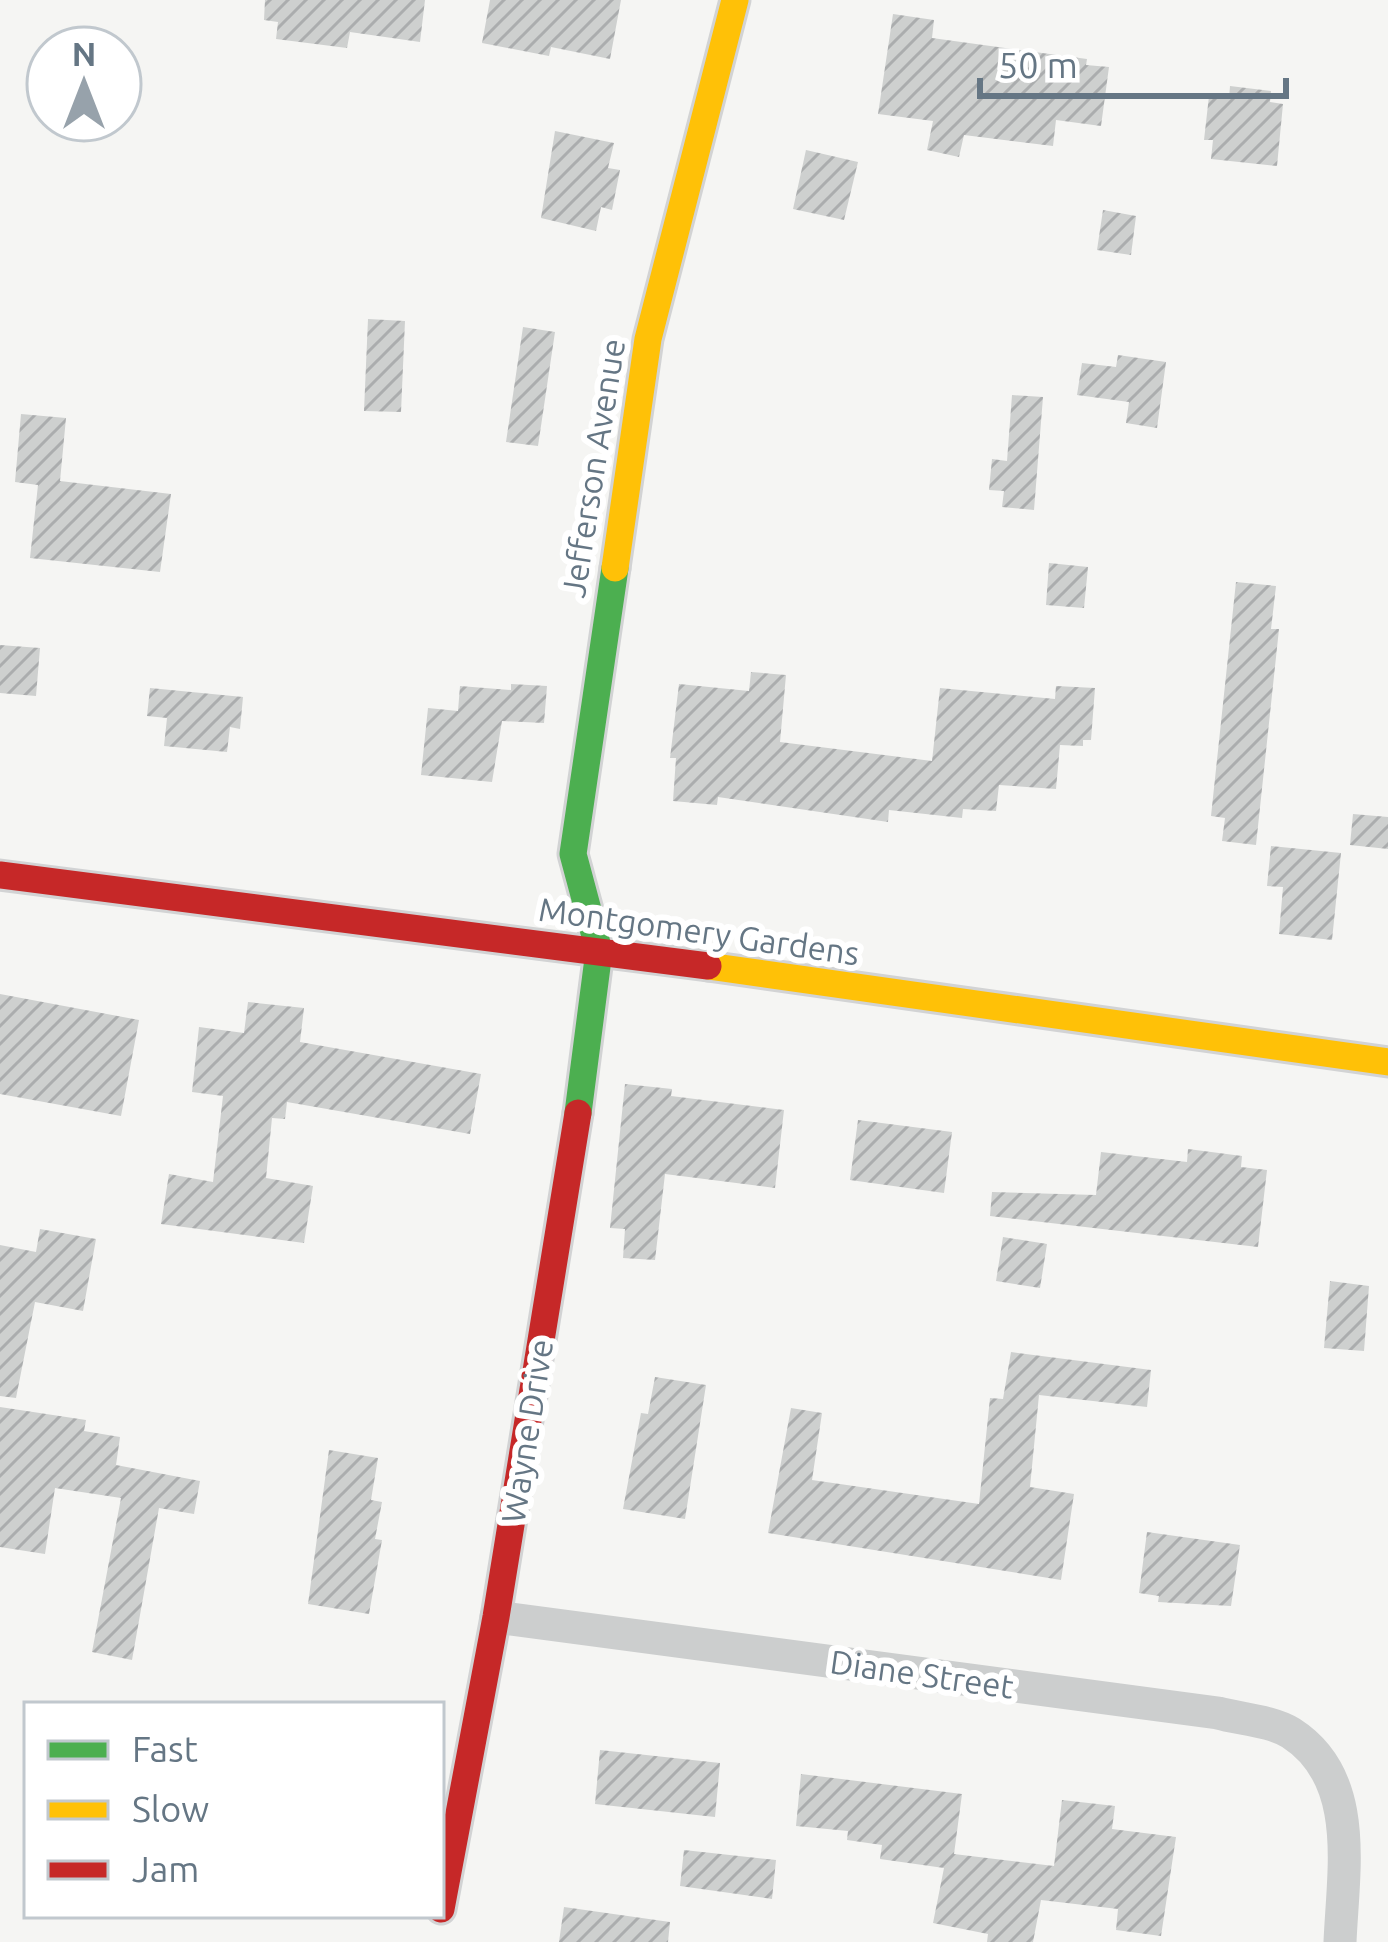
<svg xmlns="http://www.w3.org/2000/svg" width="1388" height="1942" viewBox="0 0 1388 1942" font-family="Ubuntu,sans-serif">
<style>
.building{fill:url(#building-hatch)}
.lines{fill:none;stroke-linecap:round;stroke-linejoin:round}
.fast-casing{stroke:#d2d3d4;stroke-width:33}
.slow-casing{stroke:#d2d3d4;stroke-width:33}
.jam-casing{stroke:#d2d3d4;stroke-width:33}
.street{stroke:#cccece;stroke-width:33}
.fast{stroke:#4caf50;stroke-width:27}
.slow{stroke:#ffc107;stroke-width:27}
.jam{stroke:#c62828;stroke-width:27}
.labels{text-anchor:middle;stroke-width:12;stroke-linejoin:round;paint-order:stroke}
.street-label{font-size:33px;fill:#657684;stroke:#fff}
</style>
<defs>
<pattern id="building-hatch" width="6" height="6" patternUnits="userSpaceOnUse" patternTransform="scale(3)"><rect width="6" height="6" fill="#ced0cf"/><path d="M-1 1l2-2M0 6l6-6M5 7l2-2" fill="none" stroke="#abadae"/></pattern>
</defs>
<rect width="100%" height="100%" fill="#f5f5f3"/>
<g class="building">
<polygon points="265,0 425,0 420,42 350,32 347,48 276,39 278,22 264,20"/>
<polygon points="490,0 621,0 610,59 551,47 549,56 482,43"/>
<polygon points="893,14 934,20 932,38 1087,59 1086,65 1109,67 1101,126 1056,120 1053,146 964,135 959,157 927,150 933,121 878,114"/>
<polygon points="1230,86 1271,91 1270,102 1283,104 1277,166 1211,159 1213,140 1204,140 1209,96 1229,99"/>
<polygon points="555,131 614,143 608,168 620,170 612,210 601,207 596,231 541,218"/>
<polygon points="806,150 858,162 844,220 793,209"/>
<polygon points="1103,210 1136,216 1131,255 1097,250"/>
<polygon points="368,319 405,321 401,412 364,411"/>
<polygon points="523,327 555,332 538,446 506,442"/>
<polygon points="1118,355 1166,362 1157,428 1126,423 1129,402 1077,395 1082,363 1116,367"/>
<polygon points="1012,395 1043,397 1034,510 1002,507 1004,491 989,490 992,459 1007,461"/>
<polygon points="21,414 66,418 60,481 171,494 160,572 30,558 38,485 15,482"/>
<polygon points="1049,563 1088,567 1084,608 1046,605"/>
<polygon points="1236,582 1276,586 1271,629 1279,629 1256,845 1222,841 1225,818 1211,816"/>
<polygon points="0,645 40,648 36,696 0,693"/>
<polygon points="751,672 786,675 780,742 932,761 940,688 1055,699 1056,686 1095,688 1091,740 1083,740 1083,746 1060,745 1056,789 999,785 996,811 963,809 962,818 889,810 888,822 718,797 717,805 673,801 676,758 670,758 679,684 749,691"/>
<polygon points="511,684 547,686 544,723 502,721 492,782 421,775 428,708 458,711 460,686 511,690"/>
<polygon points="150,688 243,697 240,729 230,727 227,752 164,746 167,718 147,716"/>
<polygon points="1353,814 1388,817 1388,849 1350,845"/>
<polygon points="1271,846 1341,853 1332,940 1279,934 1283,887 1267,886"/>
<polygon points="0,994 139,1020 121,1116 0,1094"/>
<polygon points="248,1002 304,1008 300,1042 481,1074 470,1134 287,1102 285,1119 272,1118 266,1178 313,1186 304,1243 161,1224 169,1174 213,1182 223,1096 192,1092 199,1027 244,1033"/>
<polygon points="625,1084 672,1089 671,1096 784,1110 775,1188 665,1174 655,1260 623,1258 625,1229 610,1228"/>
<polygon points="858,1120 952,1132 944,1193 850,1180"/>
<polygon points="1188,1149 1242,1156 1241,1167 1267,1170 1258,1247 990,1216 992,1192 1096,1195 1101,1152 1187,1162"/>
<polygon points="40,1229 96,1239 83,1311 35,1302 16,1398 0,1396 0,1245 36,1252"/>
<polygon points="1003,1237 1047,1244 1040,1288 996,1281"/>
<polygon points="1330,1281 1369,1286 1364,1351 1324,1348"/>
<polygon points="1011,1352 1151,1370 1147,1407 1039,1395 1030,1487 1074,1494 1061,1580 768,1533 791,1408 822,1413 812,1480 979,1504 990,1398 1003,1399"/>
<polygon points="655,1377 706,1385 685,1519 623,1509 641,1413 648,1414"/>
<polygon points="0,1407 86,1420 84,1431 120,1437 116,1465 200,1481 194,1514 159,1508 132,1660 92,1652 121,1498 55,1488 45,1554 0,1547"/>
<polygon points="329,1450 378,1458 371,1500 382,1502 375,1539 382,1540 369,1614 308,1604"/>
<polygon points="1147,1532 1240,1545 1231,1606 1158,1602 1159,1596 1139,1593"/>
<polygon points="600,1750 720,1763 715,1817 595,1804"/>
<polygon points="801,1774 962,1794 954,1854 1054,1866 1062,1800 1115,1806 1112,1829 1176,1837 1161,1936 1116,1930 1118,1909 1041,1900 1033,1942 987,1942 988,1934 933,1923 944,1868 880,1859 882,1845 847,1840 848,1831 796,1826"/>
<polygon points="684,1850 776,1860 772,1899 680,1886"/>
<polygon points="564,1907 670,1922 668,1942 559,1942"/>
</g>
<g class="lines">
<defs>
<polyline id="fast" points="578,1113 599,951 573,854 615,568"/>
<g id="slow">
<polyline points="615,568 648,339 735,0"/>
<polyline points="708,966 1388,1062"/>
</g>
<g id="jam">
<polyline points="0,875 708,966"/>
<polyline points="441,1909 496,1617 578,1113"/>
</g>
</defs>
<use href="#fast" class="fast-casing"/>
<use href="#slow" class="slow-casing"/>
<use href="#jam" class="jam-casing"/>
<path class="street" d="M496,1617l722,96c22,6 54,8 73,20 70,45 52,137 49,209"/>
<use href="#fast" class="fast"/>
<use href="#slow" class="slow"/>
<use href="#jam" class="jam"/>
</g>
<g class="labels">
<g class="street-label">
<text transform="translate(593 468) rotate(-81)" y="12">Jefferson Avenue</text>
<text transform="translate(699 931) rotate(8)" y="12">Montgomery Gardens</text>
<text transform="translate(527 1431) rotate(-81)" y="12">Wayne Drive</text>
<text transform="translate(922 1674) rotate(8)" y="12">Diane Street</text>
</g>
</g>
<rect x="24" y="1702" width="420" height="216" fill="#ffffff" stroke="#c1c8ce" stroke-width="3"/>
<rect x="48" y="1741" width="60" height="18" fill="#4caf50" stroke="#c1c8ce" stroke-width="3"/>
<text x="132" y="1762" font-size="36" fill="#657684">Fast</text>
<rect x="48" y="1801" width="60" height="18" fill="#ffc107" stroke="#c1c8ce" stroke-width="3"/>
<text x="132" y="1822" font-size="36" fill="#657684">Slow</text>
<rect x="48" y="1861" width="60" height="18" fill="#c62828" stroke="#c1c8ce" stroke-width="3"/>
<text x="132" y="1882" font-size="36" fill="#657684">Jam</text>
<g transform="translate(84 84)"><circle r="57" fill="#ffffff" stroke="#c1c8ce" stroke-width="3"/>
<path d="M0-9L21 45L0 30L-21 45Z" fill="#97a2ab"/>
<text y="-18" font-size="33" font-weight="bold" text-anchor="middle" fill="#657684">N</text>
</g>
<path d="M980 78v18h306v-18" fill="none" stroke="#657684" stroke-width="6"/>
<text x="998" y="78" font-size="36" fill="#657684" stroke="#ffffff" stroke-width="9" paint-order="stroke">50 m</text>
</svg>
